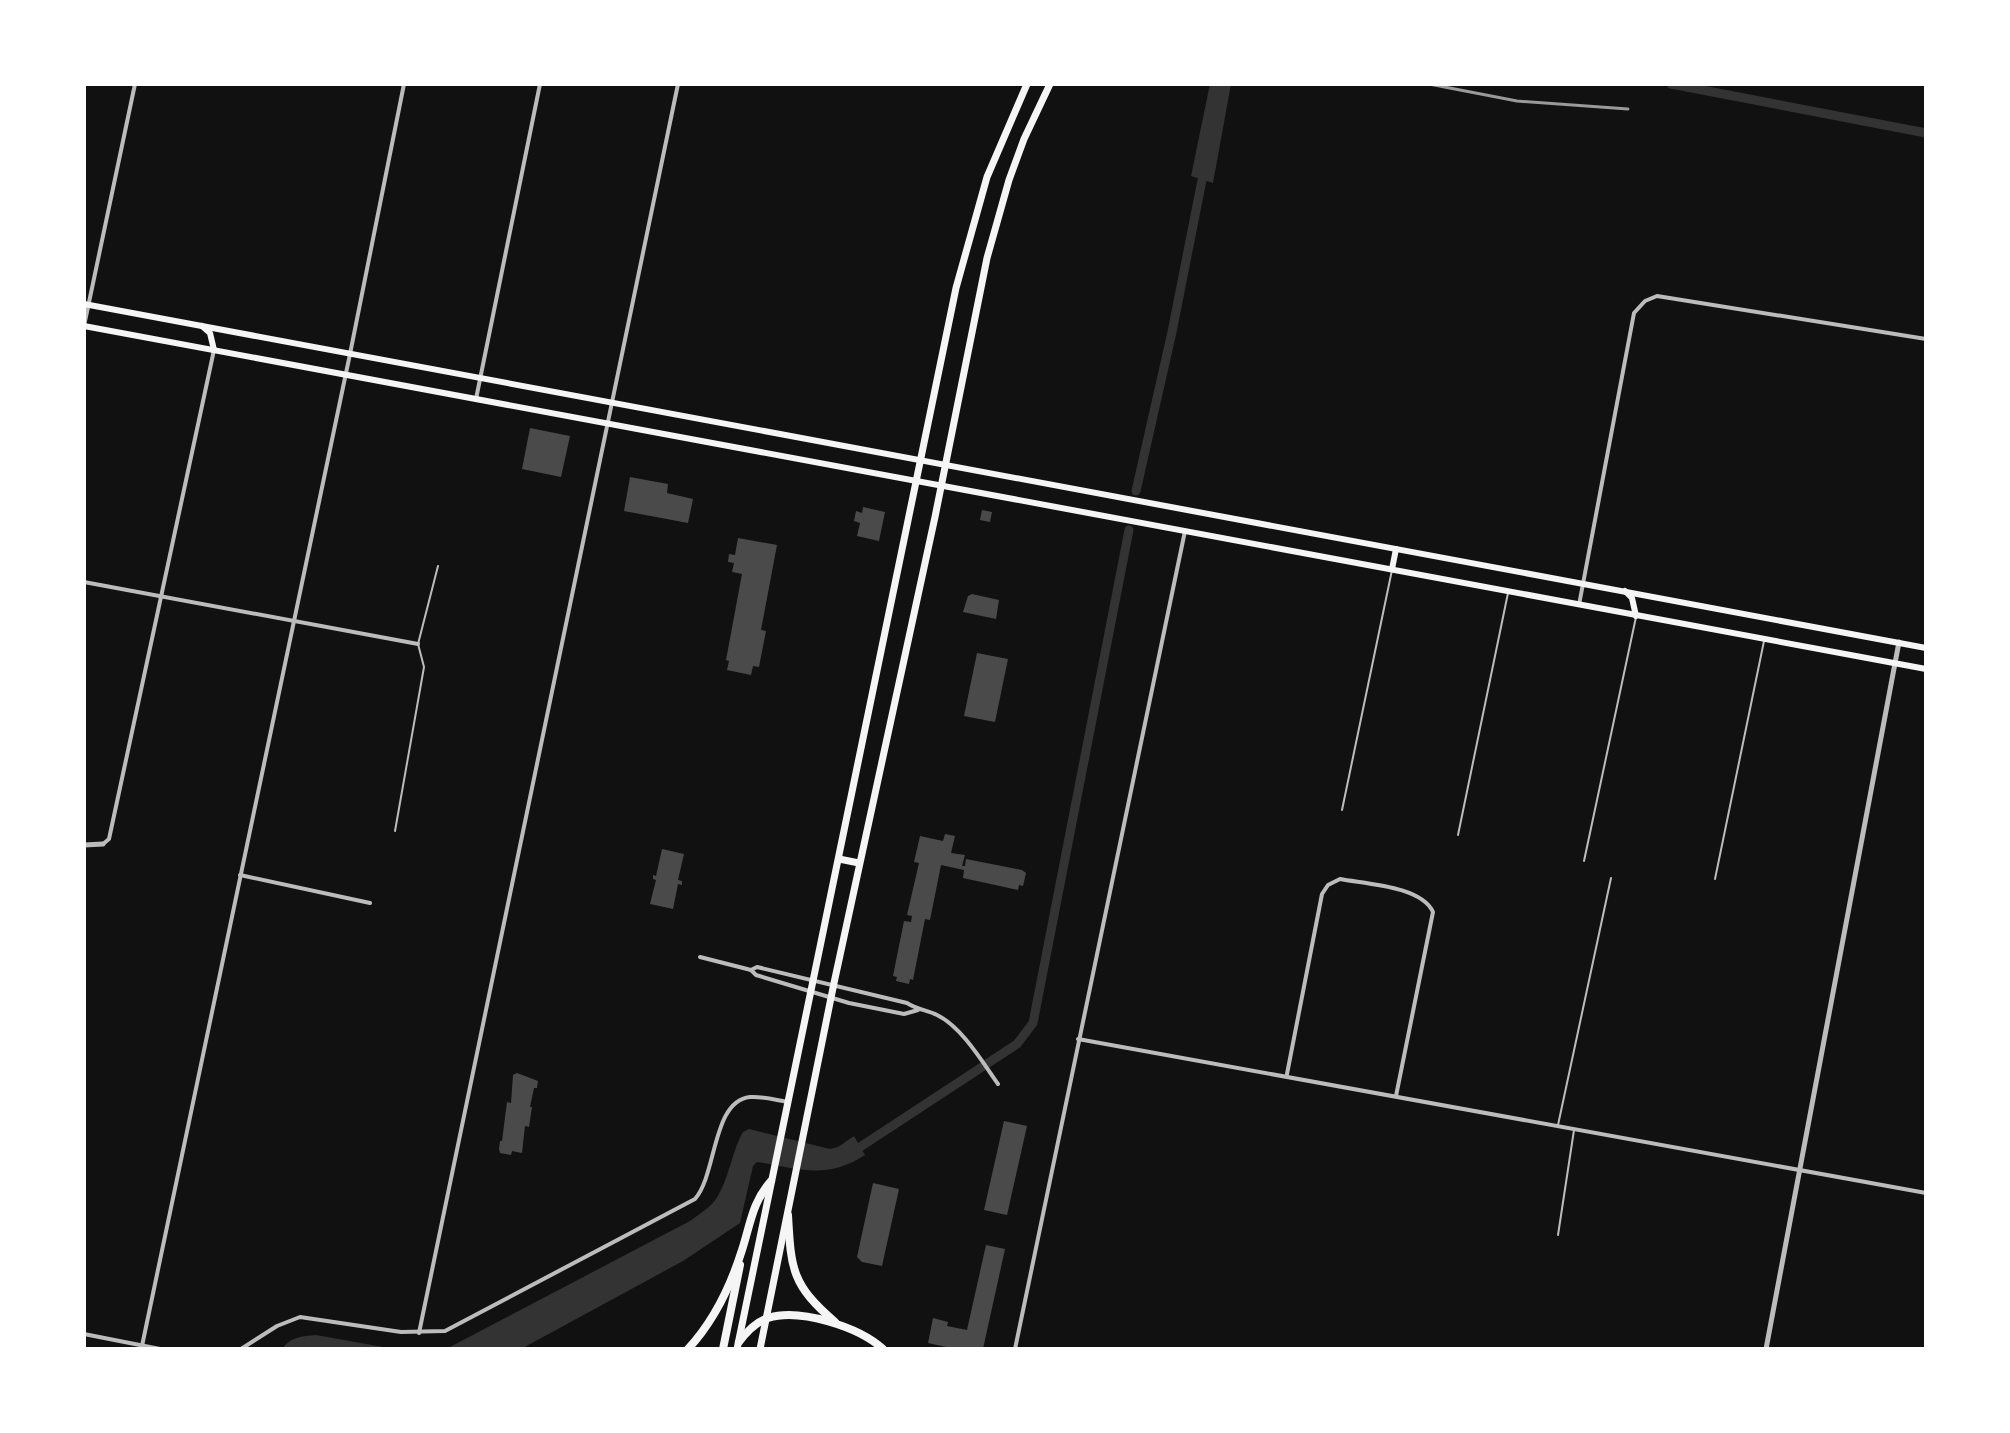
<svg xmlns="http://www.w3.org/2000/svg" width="2010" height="1433" viewBox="0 0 2010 1433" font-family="Mulish,sans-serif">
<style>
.water{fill:#333}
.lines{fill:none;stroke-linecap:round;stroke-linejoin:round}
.canal{stroke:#333;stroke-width:9}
.building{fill:#4a4a4a}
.service{stroke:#bcbcbc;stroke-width:2}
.minor{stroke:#bcbcbc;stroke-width:4}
.tertiary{stroke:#bcbcbc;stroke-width:5}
.secondary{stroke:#f5f5f5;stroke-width:6}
.primary{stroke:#f5f5f5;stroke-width:7}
.motorway{stroke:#f5f5f5;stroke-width:8}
.rail{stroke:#9a9a9a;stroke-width:3}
</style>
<rect width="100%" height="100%" fill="#111"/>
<g class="water">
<polygon points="1210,84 1231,84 1213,183 1191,176"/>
<path d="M749,1129l81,20 8,-2 16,-11 11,19c-39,25 -65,14 -108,7l-4,4 -13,57 -57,38 -162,88h-75l244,-128c11,-8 23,-15 29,-27 11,-20 13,-43 24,-62z"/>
<path d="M316,1335l78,14h-112c8,-12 20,-13 34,-14z"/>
</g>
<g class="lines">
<g class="canal">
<polyline points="1671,84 1926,133"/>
<polyline points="1136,491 1172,332 1204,170"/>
<polyline points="851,1153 1017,1044 1033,1023 1129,530"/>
</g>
</g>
<g class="building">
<polygon points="530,428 570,436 561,477 522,469"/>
<polygon points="630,477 668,484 667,493 693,499 688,523 624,511"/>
<polygon points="863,507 885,512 879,541 857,536 860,523 854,521 856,511 862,513"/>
<polygon points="982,510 992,512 990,522 980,520"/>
<polygon points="738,538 777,545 761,630 766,631 759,667 753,666 751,675 727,670 729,661 726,660 742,574 732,572 734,563 728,562 729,554 735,555"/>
<polygon points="972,594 999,600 996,619 963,612 968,596"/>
<polygon points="977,653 1008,659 995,722 964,716"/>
<polygon points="945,834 955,836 951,853 965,855 962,866 965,866 966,859 1022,870 1026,873 1023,886 1019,885 1018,890 963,878 964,870 941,865 930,920 925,919 913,980 910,979 909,984 896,981 897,977 893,976 904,921 911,922 912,916 907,915 919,863 914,862 920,836 943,841"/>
<polygon points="662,849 684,854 678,880 682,881 682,885 678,884 673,909 650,904 656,880 653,879 653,875 656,876"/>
<polygon points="517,1073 538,1081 537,1088 534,1088 530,1107 532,1107 529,1127 525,1126 522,1153 512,1151 511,1155 500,1153 499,1149 500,1141 502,1141 507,1102 511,1103 513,1075"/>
<polygon points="1004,1121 1027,1126 1007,1215 984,1210"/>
<polygon points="873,1183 899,1189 882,1266 862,1262 857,1257"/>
<polygon points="986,1245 1005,1249 983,1349 955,1349 928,1343 933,1318 948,1322 947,1326 967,1330"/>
</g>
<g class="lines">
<g class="service">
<polyline points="1342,810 1392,570"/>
<polyline points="395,831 424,667 418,644 438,566"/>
<polyline points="1458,835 1508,593"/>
<polyline points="1584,861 1636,617"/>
<polyline points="1715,879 1764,641"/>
<polyline points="1558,1125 1611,878"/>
<polyline points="1558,1235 1574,1130"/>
</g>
<g class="minor">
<polyline points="84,326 135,84"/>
<polyline points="476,399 540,84"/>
<polyline points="84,582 418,644"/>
<polyline points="1579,605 1634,313 1645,301 1657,296 1926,339"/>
<polyline points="103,844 109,839 214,350"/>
<polyline points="240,875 370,903"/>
<polyline points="700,957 751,970 756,975 849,1003 904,1014 918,1010"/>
<path d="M751,970l6,-3 150,36c11,7 20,7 30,12 25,12 46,48 61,69"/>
<polyline points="1078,1039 1926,1193"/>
<path d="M1287,1074l35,-180 6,-9 12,-6c26,5 81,7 93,33l-37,184"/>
<polyline points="419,1333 678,84"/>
<polyline points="84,1334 160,1349"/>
<polyline points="142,1346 350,354 404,84"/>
<path d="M241,1349l36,-23 23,-9 101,15 44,-1 250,-132c22,-25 17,-98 55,-102 12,-1 26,3 38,5"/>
<polyline points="1015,1349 1185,531"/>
</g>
<g class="tertiary">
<polyline points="84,845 103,844"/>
<polyline points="1766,1349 1899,642"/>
</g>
<g class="secondary">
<polyline points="84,304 1926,648"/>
<polyline points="84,326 1926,669"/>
<polyline points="202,326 210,333 214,350"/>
<polyline points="1392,569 1396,549"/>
<polyline points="1625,591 1632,598 1636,616"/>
</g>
<g class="primary">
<polyline points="839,859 859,863"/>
<polyline points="737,1349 956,288 987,177 1027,84"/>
<polyline points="760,1349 834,983 935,517 987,258 1009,180 1024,139 1050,84"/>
</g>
<g class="motorway">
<path d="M788,1215c3,55 4,70 47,107"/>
<path d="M739,1342c8,-11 17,-20 29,-24 32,-10 91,9 115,31"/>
<path d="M688,1349c26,-28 43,-64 54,-99 9,-28 10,-47 29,-69"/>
<polyline points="723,1349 740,1265"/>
</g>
<polyline class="rail" points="1429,84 1517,101 1628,109"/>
</g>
<rect width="2010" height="1433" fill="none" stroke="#ffffff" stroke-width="172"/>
</svg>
